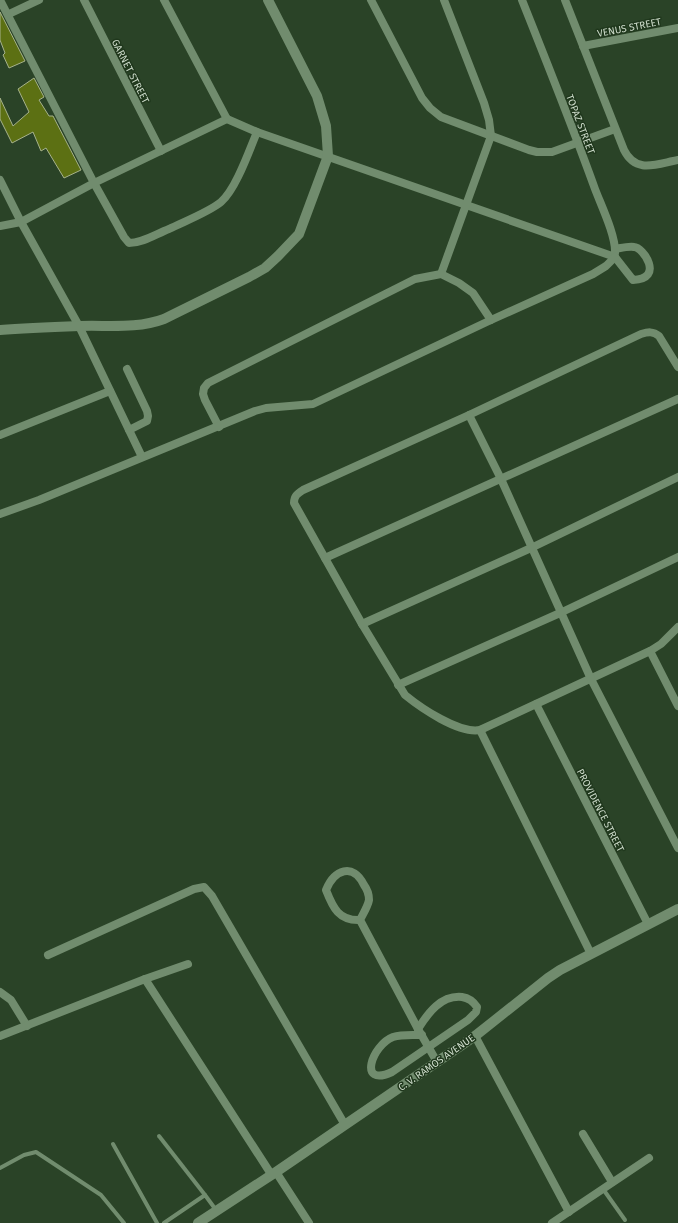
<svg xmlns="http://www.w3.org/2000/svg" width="678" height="1223" viewBox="0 0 678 1223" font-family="'Fira Sans',sans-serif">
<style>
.building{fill:#5c7013;stroke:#a6b28b}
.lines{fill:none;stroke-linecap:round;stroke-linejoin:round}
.service{stroke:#718c6e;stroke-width:4}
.minor{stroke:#718c6e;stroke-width:8}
.tertiary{stroke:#718c6e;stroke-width:10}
.labels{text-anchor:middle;stroke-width:3;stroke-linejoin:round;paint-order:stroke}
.street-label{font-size:10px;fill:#cfddcc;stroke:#20381d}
</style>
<rect width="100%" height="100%" fill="#2a4327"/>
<g class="building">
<polygon points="0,12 25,61 9,68 3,55 5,53 0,40"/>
<polygon points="34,78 44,97 39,100 49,116 53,116 81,170 64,178 46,148 41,151 33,132 12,143 0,119 0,98 13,126 29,112 18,89"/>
</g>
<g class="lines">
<g class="service">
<polyline points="159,1136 205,1195"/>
<polyline points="113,1144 157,1223"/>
<polyline points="0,1168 24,1155 36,1152 101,1195 124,1223"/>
<polyline points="603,1189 625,1220"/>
<polyline points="164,1223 205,1195 216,1210"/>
</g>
<g class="minor">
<path d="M0,0l94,183 30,54 5,6c14,0 27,-9 40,-14 14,-7 40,-17 52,-27 15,-13 28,-51 36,-70"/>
<polyline points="84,0 161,151"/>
<path d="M164,0l63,119 30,13 358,125 18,23c32,-1 10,-33 1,-33 -5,-1 -13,1 -19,2"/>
<polyline points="371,0 422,98 430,108 441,117 529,150 537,152 552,152 615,129"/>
<path d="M522,0c25,63 50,125 73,189 6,16 21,47 20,64"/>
<path d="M565,0l59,150c12,24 32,14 54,10"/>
<polyline points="9,14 39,0"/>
<polyline points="583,46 678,28"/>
<polyline points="0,180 21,222 79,326 142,457"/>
<polyline points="0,226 21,222 94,183 227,119"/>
<polyline points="441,274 491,136 489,120 484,103 444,0"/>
<path d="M678,367l-19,-31c-6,-5 -11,-4 -18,-2l-172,81 -166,75c-6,4 -9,6 -9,13l68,121 43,71c16,13 54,39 75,35l170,-79 11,-7 17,-17"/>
<polyline points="127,369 147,411 148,416 147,421 129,430"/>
<polyline points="469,415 501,479 591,679 678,848"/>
<polyline points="219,427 205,400 203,394 204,388 208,383 415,279 441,274 459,283 473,293 491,320"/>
<polyline points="0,435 110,391"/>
<polyline points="0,514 39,500 255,411 266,408 313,404 491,320 593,274 606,266 615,257"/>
<polyline points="325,558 678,399"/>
<polyline points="362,624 531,548 678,477"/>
<polyline points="650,651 678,706"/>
<polyline points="398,685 560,613 678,557"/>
<polyline points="536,704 648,924"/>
<polyline points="480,730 591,954"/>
<path d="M360,920c-21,1 -27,-12 -34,-30 8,-20 27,-28 38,-5 3,4 5,10 5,15 -1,6 -6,14 -9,20l58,109 19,33"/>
<polyline points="48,955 194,889 204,887 212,896 345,1125"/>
<polyline points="145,979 188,964"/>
<polyline points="0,992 11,1000 27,1026"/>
<path d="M418,1029c10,-16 23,-34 44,-32 7,1 11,4 15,10l-1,5 -8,8 -76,52c-35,16 -20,-27 1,-35 9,-3 20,-2 29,-2"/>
<polyline points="0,1036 145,979 271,1174"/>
<polyline points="475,1036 569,1212"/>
<polyline points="583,1134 612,1182"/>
<polyline points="276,1172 309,1223"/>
<polyline points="552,1223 649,1158"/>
</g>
<g class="tertiary">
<path d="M0,330c26,-2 53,-3 80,-4 28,-1 57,3 84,-7l85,-42 16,-9 13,-12 21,-22 29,-78 -2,-30 -9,-30 -49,-96"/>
<polyline points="198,1223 276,1172 475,1036 548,978 560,970 678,909"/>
</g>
</g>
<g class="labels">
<g class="street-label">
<text transform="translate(629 27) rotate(-11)" y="4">VENUS STREET</text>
<text transform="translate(131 71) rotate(63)" y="4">GARNET STREET</text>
<text transform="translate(581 124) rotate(69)" y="4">TOPAZ STREET</text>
<text transform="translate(601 810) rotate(63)" y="4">PROVIDENCE STREET</text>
<text transform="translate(436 1062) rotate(-35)" y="4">C. V. RAMOS AVENUE</text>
</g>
</g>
</svg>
